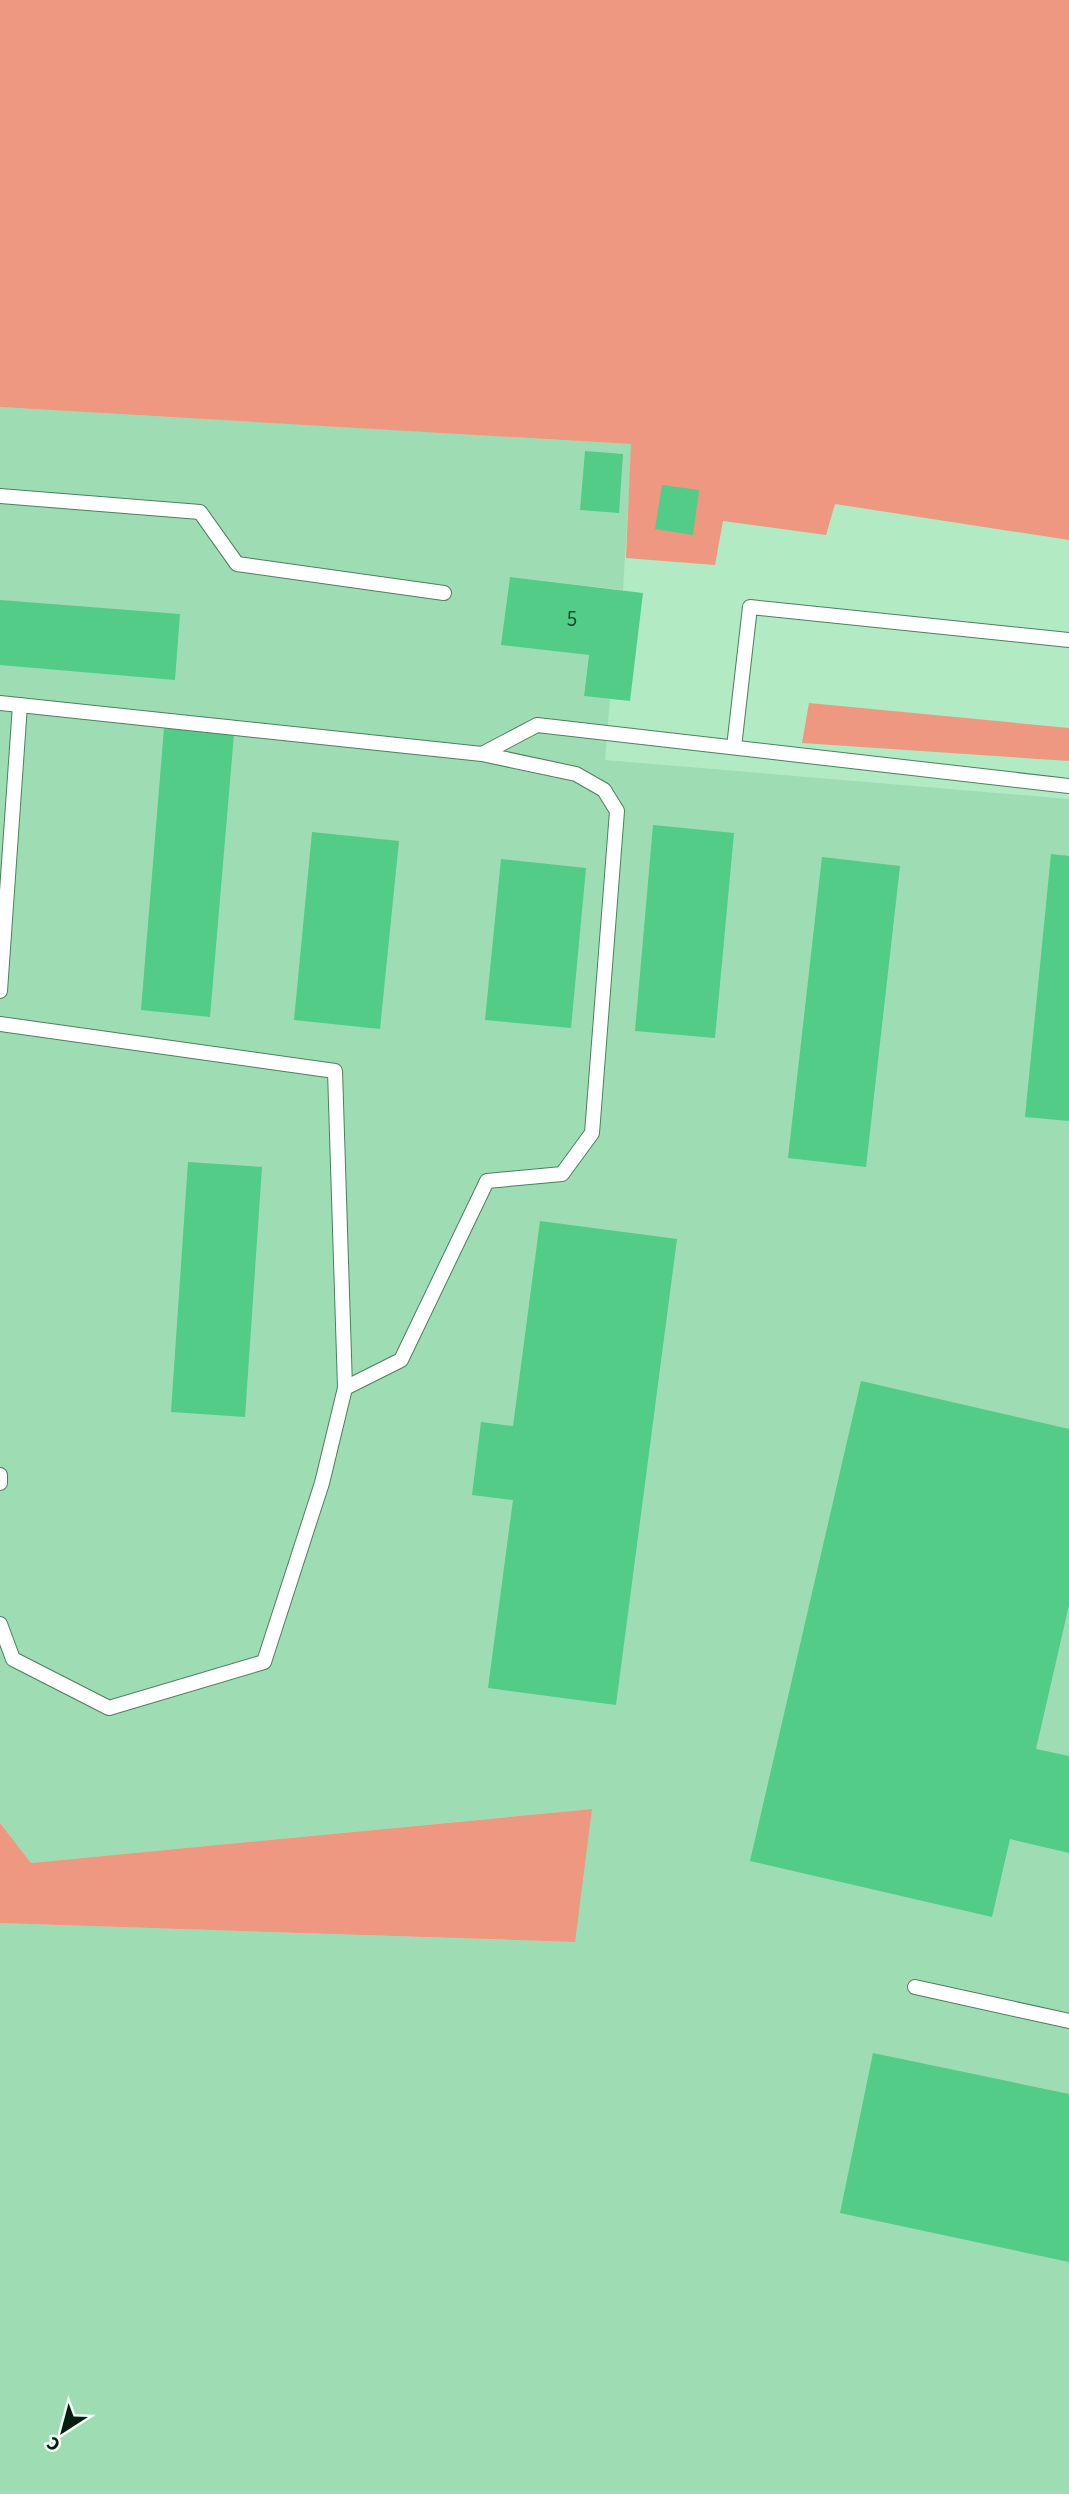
<svg xmlns="http://www.w3.org/2000/svg" width="1069" height="2494" viewBox="0 0 1069 2494" font-family="'Source Sans 3',sans-serif">
<style>
.built{fill:#9eddb3}
.green{fill:#ee9781}
.building{fill:#52cc86}
.lines{fill:none;stroke-linecap:round;stroke-linejoin:round}
.lane-casing{stroke:#4b805e;stroke-width:16}
.lane{stroke:#fff;stroke-width:14}
.labels{text-anchor:middle;stroke-width:6;stroke-linejoin:round;paint-order:stroke}
.number-label{font-size:21px;fill:#1a492e}
</style>
<rect width="100%" height="100%" fill="#b1eac3"/>
<polygon class="built" points="0,407 632,444 623,590 510,577 502,644 589,655 584,696 610,699 605,760 1069,799 1069,2494 0,2494 0,1923 574,1942 591,1809 31,1863 0,1823"/>
<g class="green">
<polygon points="0,0 1069,0 1069,540 835,504 826,535 723,521 715,565 626,558 631,444 0,407"/>
<polygon points="809,703 1069,728 1069,761 802,743"/>
<polygon points="592,1809 575,1942 0,1923 0,1823 31,1863"/>
</g>
<g class="building">
<polygon points="585,451 623,454 619,513 580,510"/>
<polygon points="662,485 699,490 693,535 655,529"/>
<polygon points="510,577 643,593 630,701 584,696 589,655 501,645"/>
<polygon points="0,600 180,614 175,680 0,665"/>
<polygon points="164,728 234,734 210,1017 141,1010"/>
<polygon points="653,825 734,833 715,1038 635,1031"/>
<polygon points="312,832 399,841 380,1029 294,1020"/>
<polygon points="1051,854 1069,856 1069,1121 1025,1117"/>
<polygon points="822,857 900,866 866,1167 788,1158"/>
<polygon points="501,859 586,868 571,1028 485,1020"/>
<polygon points="188,1162 262,1167 245,1417 171,1412"/>
<polygon points="540,1221 677,1239 616,1705 488,1688 513,1500 472,1495 481,1422 513,1426"/>
<polygon points="861,1381 1069,1429 1069,1605 1036,1749 1069,1756 1069,1853 1010,1839 992,1917 750,1861"/>
<polygon points="873,2053 1069,2094 1069,2262 840,2213"/>
</g>
<g class="lines">
<defs>
<g id="lane">
<polyline points="0,496 200,512 237,564 444,593"/>
<polyline points="0,703 482,754 537,725 1069,786"/>
<polyline points="734,747 750,607 1069,640"/>
<polyline points="0,991 20,705"/>
<polyline points="0,1024 335,1071 345,1388 322,1483 264,1662 109,1708 13,1659 0,1624"/>
<polyline points="345,1388 401,1360 487,1181 562,1174 592,1133 617,811 604,790 576,774 482,754"/>
<polyline points="0,1475 0,1483"/>
<polyline points="915,1987 1069,2021"/>
</g>
</defs>
<use href="#lane" class="lane-casing"/>
<use href="#lane" class="lane"/>
</g>
<g class="labels">
<g class="number-label">
<text x="572" y="626">5</text>
</g>
</g>
<g transform="translate(63 2431) rotate(216)" stroke="#f3fef6" stroke-width="5" paint-order="stroke">
<path d="M0-5L12 26L0 18L-12 26Z" fill="#071d10"/>
<text y="-10" font-size="19" font-weight="bold" text-anchor="middle" fill="#071d10">С</text>
</g>
</svg>
